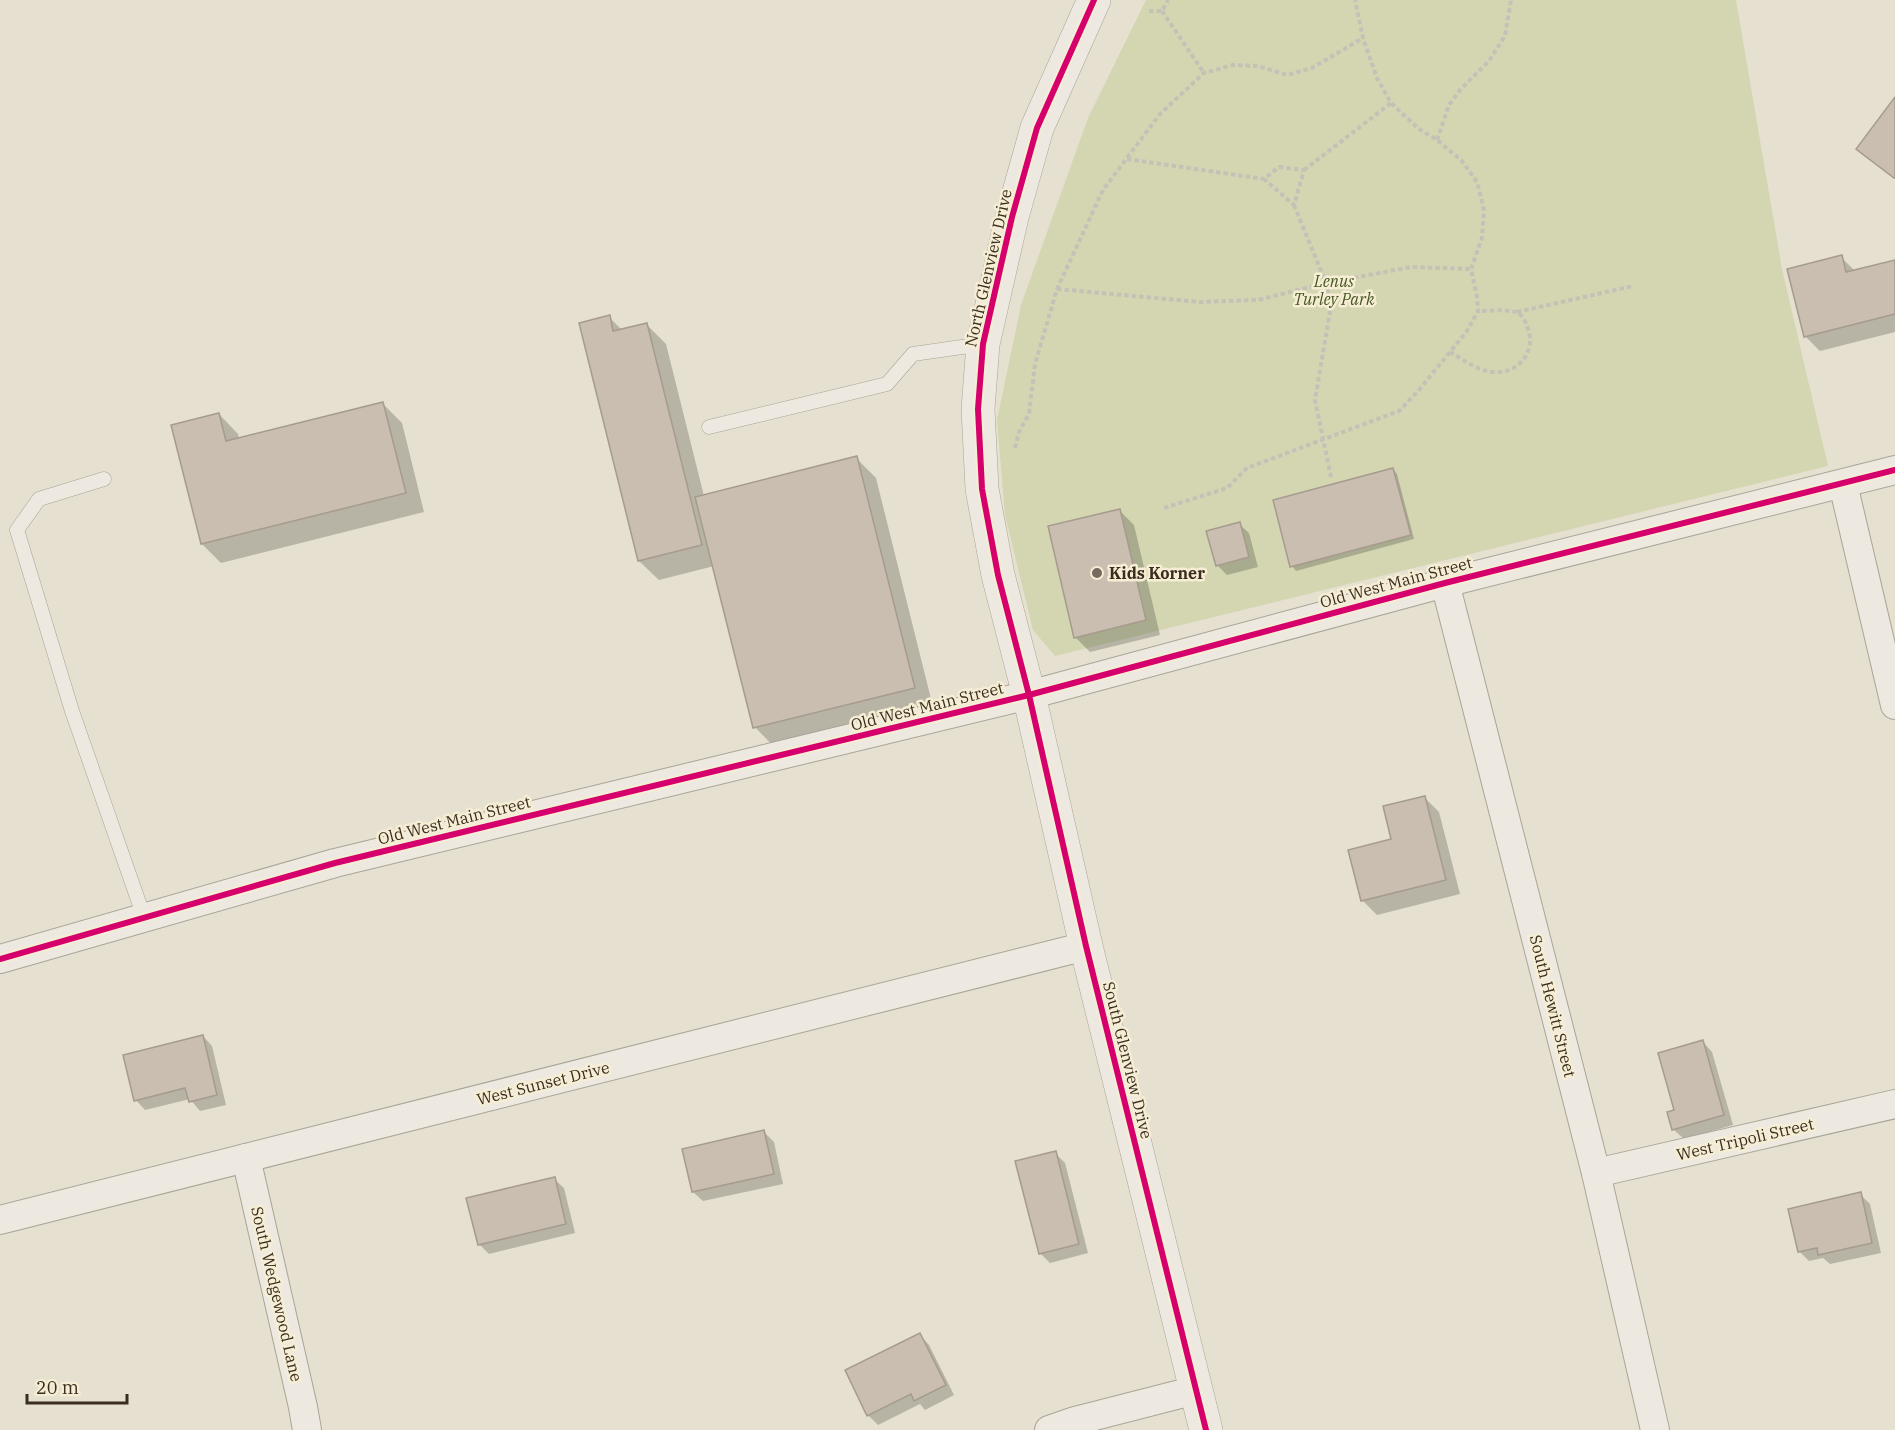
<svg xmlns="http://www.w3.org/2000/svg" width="1895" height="1430" viewBox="0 0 1895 1430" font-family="'IBM Plex Serif',serif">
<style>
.green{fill:#d3d6b1}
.shadow{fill:#0003}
.building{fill:#c9beaf;stroke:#a69b8e;stroke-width:1.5}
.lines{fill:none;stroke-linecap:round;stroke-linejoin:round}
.service-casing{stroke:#aaa497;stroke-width:15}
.minor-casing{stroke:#aaa497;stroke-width:30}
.tertiary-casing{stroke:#aaa497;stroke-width:34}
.path{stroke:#c6c1b7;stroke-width:4;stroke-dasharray:4.5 3;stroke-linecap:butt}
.service{stroke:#ede9e0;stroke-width:14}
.minor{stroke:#ede9e0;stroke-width:28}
.tertiary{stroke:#ede9e0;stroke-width:33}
.cycleway-casing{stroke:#f6eed4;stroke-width:10}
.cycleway{stroke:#d6006c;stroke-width:6}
.poi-dot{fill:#766c5d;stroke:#f6eed4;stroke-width:2}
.labels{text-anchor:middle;stroke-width:5;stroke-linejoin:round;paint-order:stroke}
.street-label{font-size:16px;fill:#3a2d1f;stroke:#f6eed4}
.park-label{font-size:16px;font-style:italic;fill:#485725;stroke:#f6eed4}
.poi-label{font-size:16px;font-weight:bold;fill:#3a2d1f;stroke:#f6eed4;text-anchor:start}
</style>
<rect width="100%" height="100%" fill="#e5e0cf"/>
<polygon class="green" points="1146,0 1736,0 1782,269 1828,466 1055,656 1033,630 1005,515 997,420 1021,305 1088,118"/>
<g class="shadow">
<polygon points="1895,99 1895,179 1858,149"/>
<polygon points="1841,257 1855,271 1895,261 1895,332 1820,351 1805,336"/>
<polygon points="609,317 622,330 646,324 666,344 704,496 856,458 876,478 933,707 774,747 755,727 714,566 659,580 639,561 580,324"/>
<polygon points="382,403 402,423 424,512 221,563 202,544 219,414 238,434 239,439"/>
<polygon points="1393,469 1397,474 1414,539 1296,571 1292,566"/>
<polygon points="1119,510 1134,525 1160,635 1090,652 1075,637"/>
<polygon points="1239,524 1249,533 1258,567 1227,575 1217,565"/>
<polygon points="1424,797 1439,812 1460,894 1377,915 1362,900 1393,840"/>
<polygon points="203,1036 212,1046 226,1105 200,1111 190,1099 145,1110 136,1100"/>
<polygon points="1703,1042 1712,1052 1733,1125 1684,1139 1674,1130 1669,1113 1676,1111"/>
<polygon points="764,1132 774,1142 783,1184 703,1201 693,1192"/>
<polygon points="1055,1153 1065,1163 1088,1253 1050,1263 1040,1253"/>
<polygon points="554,1179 564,1188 575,1233 489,1254 479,1244"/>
<polygon points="1860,1194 1870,1204 1881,1253 1830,1264 1823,1258 1809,1261 1799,1251"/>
<polygon points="920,1335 929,1345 954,1395 925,1410 920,1404 878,1425 868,1415"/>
</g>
<g class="building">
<polygon points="1895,97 1895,177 1894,178 1856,149"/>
<polygon points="1842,255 1846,272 1895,260 1895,314 1804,337 1787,269"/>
<polygon points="610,315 613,331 647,323 702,545 638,561 579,323"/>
<polygon points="383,402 406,493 201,544 171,425 219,413 226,441"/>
<polygon points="857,456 915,688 753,728 695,497"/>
<polygon points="1393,468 1411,535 1290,567 1273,500"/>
<polygon points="1120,509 1146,620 1074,638 1048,526"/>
<polygon points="1240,522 1249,557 1216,566 1206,531"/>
<polygon points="1425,796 1446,880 1361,901 1348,850 1391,839 1383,806"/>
<polygon points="203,1035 217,1095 189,1102 185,1088 134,1101 123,1055"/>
<polygon points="1703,1040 1724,1115 1672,1130 1667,1112 1674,1110 1658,1053"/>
<polygon points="764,1130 774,1174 692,1192 682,1149"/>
<polygon points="1056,1151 1079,1244 1039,1254 1015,1161"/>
<polygon points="555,1177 566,1224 478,1245 466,1198"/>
<polygon points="1861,1192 1872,1243 1818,1255 1817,1248 1798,1252 1788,1209"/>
<polygon points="920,1333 946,1385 914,1401 911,1394 867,1416 845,1370"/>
</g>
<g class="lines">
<defs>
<g id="service">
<polyline points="709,427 887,384 913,354 983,344"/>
<polyline points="104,479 39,499 17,530 72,711 144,917"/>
</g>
<g id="minor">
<polyline points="1843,484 1895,705"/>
<polyline points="1445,583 1596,1173 1655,1430"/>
<polyline points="0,959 335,863 1029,695 1445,583 1895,470"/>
<polyline points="246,1158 303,1407 307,1430"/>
<polyline points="1596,1173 1895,1104"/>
<polyline points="0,1220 1086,946"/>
<polyline points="1049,1430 1075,1421 1196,1390"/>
</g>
<polyline id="tertiary" points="1094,0 1037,128 1012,217 983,344 978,409 982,489 998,575 1029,695 1086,946 1206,1430"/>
</defs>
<use href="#service" class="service-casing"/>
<use href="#minor" class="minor-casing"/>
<use href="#tertiary" class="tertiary-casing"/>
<g class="path">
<polyline points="1149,11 1162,11 1168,0"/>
<polyline points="1162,11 1204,73"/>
<polyline points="1437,140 1449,105 1460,90 1489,61 1505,36 1511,0"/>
<polyline points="1127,159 1264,179"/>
<polygon points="1279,167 1304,170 1294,205 1264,179"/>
<polyline points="1304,170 1391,103"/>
<polyline points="1294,205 1326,283 1331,306 1315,400 1331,477"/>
<polyline points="1057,289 1200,302 1258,300 1326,283 1411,267 1471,269"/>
<polyline points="1517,312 1633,286"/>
<path d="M1450,352c14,8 30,21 47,20 24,0 40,-23 30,-46 -2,-5 -5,-12 -11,-14 -11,-3 -27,-1 -38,-1"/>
<polyline points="1015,448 1019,432 1029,414 1035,364 1057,289 1103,190 1160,114 1204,73 1233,65 1258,66 1287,75 1312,68 1363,38"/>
<polyline points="1164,508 1227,488 1247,468 1399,411 1419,390 1467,331 1478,311 1477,297 1471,269 1482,238 1484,210 1477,182 1462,161 1437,140 1419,129 1391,103 1377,78 1363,38 1355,0"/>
</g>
<use href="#service" class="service"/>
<use href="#minor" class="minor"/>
<use href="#tertiary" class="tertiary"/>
<defs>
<g id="cycleway">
<polyline points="1094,0 1037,128 1012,217 983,344 978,409 982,489 998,575 1029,695 1086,946 1206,1430"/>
<polyline points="0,959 335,863 1029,695 1445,583 1895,470"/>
</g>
</defs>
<use href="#cycleway" class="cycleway-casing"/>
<use href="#cycleway" class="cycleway"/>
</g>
<circle class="poi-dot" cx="1097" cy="573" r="6"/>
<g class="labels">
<g class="street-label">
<text transform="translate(988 268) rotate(-77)" y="6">North Glenview Drive</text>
<text transform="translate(1396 582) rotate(-15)" y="6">Old West Main Street</text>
<text transform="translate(927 706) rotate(-14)" y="6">Old West Main Street</text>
<text transform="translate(454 820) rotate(-14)" y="6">Old West Main Street</text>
<text transform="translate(1553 1006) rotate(76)" y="6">South Hewitt Street</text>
<text transform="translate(1128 1060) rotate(76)" y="6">South Glenview Drive</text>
<text transform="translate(543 1083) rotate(-14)" y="6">West Sunset Drive</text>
<text transform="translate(1745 1139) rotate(-13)" y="6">West Tripoli Street</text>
<text transform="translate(277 1294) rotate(77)" y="6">South Wedgewood Lane</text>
</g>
<g class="park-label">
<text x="1334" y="287">Lenus<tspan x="1334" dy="18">Turley Park</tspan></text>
</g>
<g class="poi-label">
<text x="1109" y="579">Kids Korner</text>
</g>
</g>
<path d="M27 1394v9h100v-9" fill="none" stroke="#3a2d1f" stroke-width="3"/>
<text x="36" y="1394" font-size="18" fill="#3a2d1f" stroke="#f6eed4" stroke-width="4.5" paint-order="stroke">20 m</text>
</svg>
